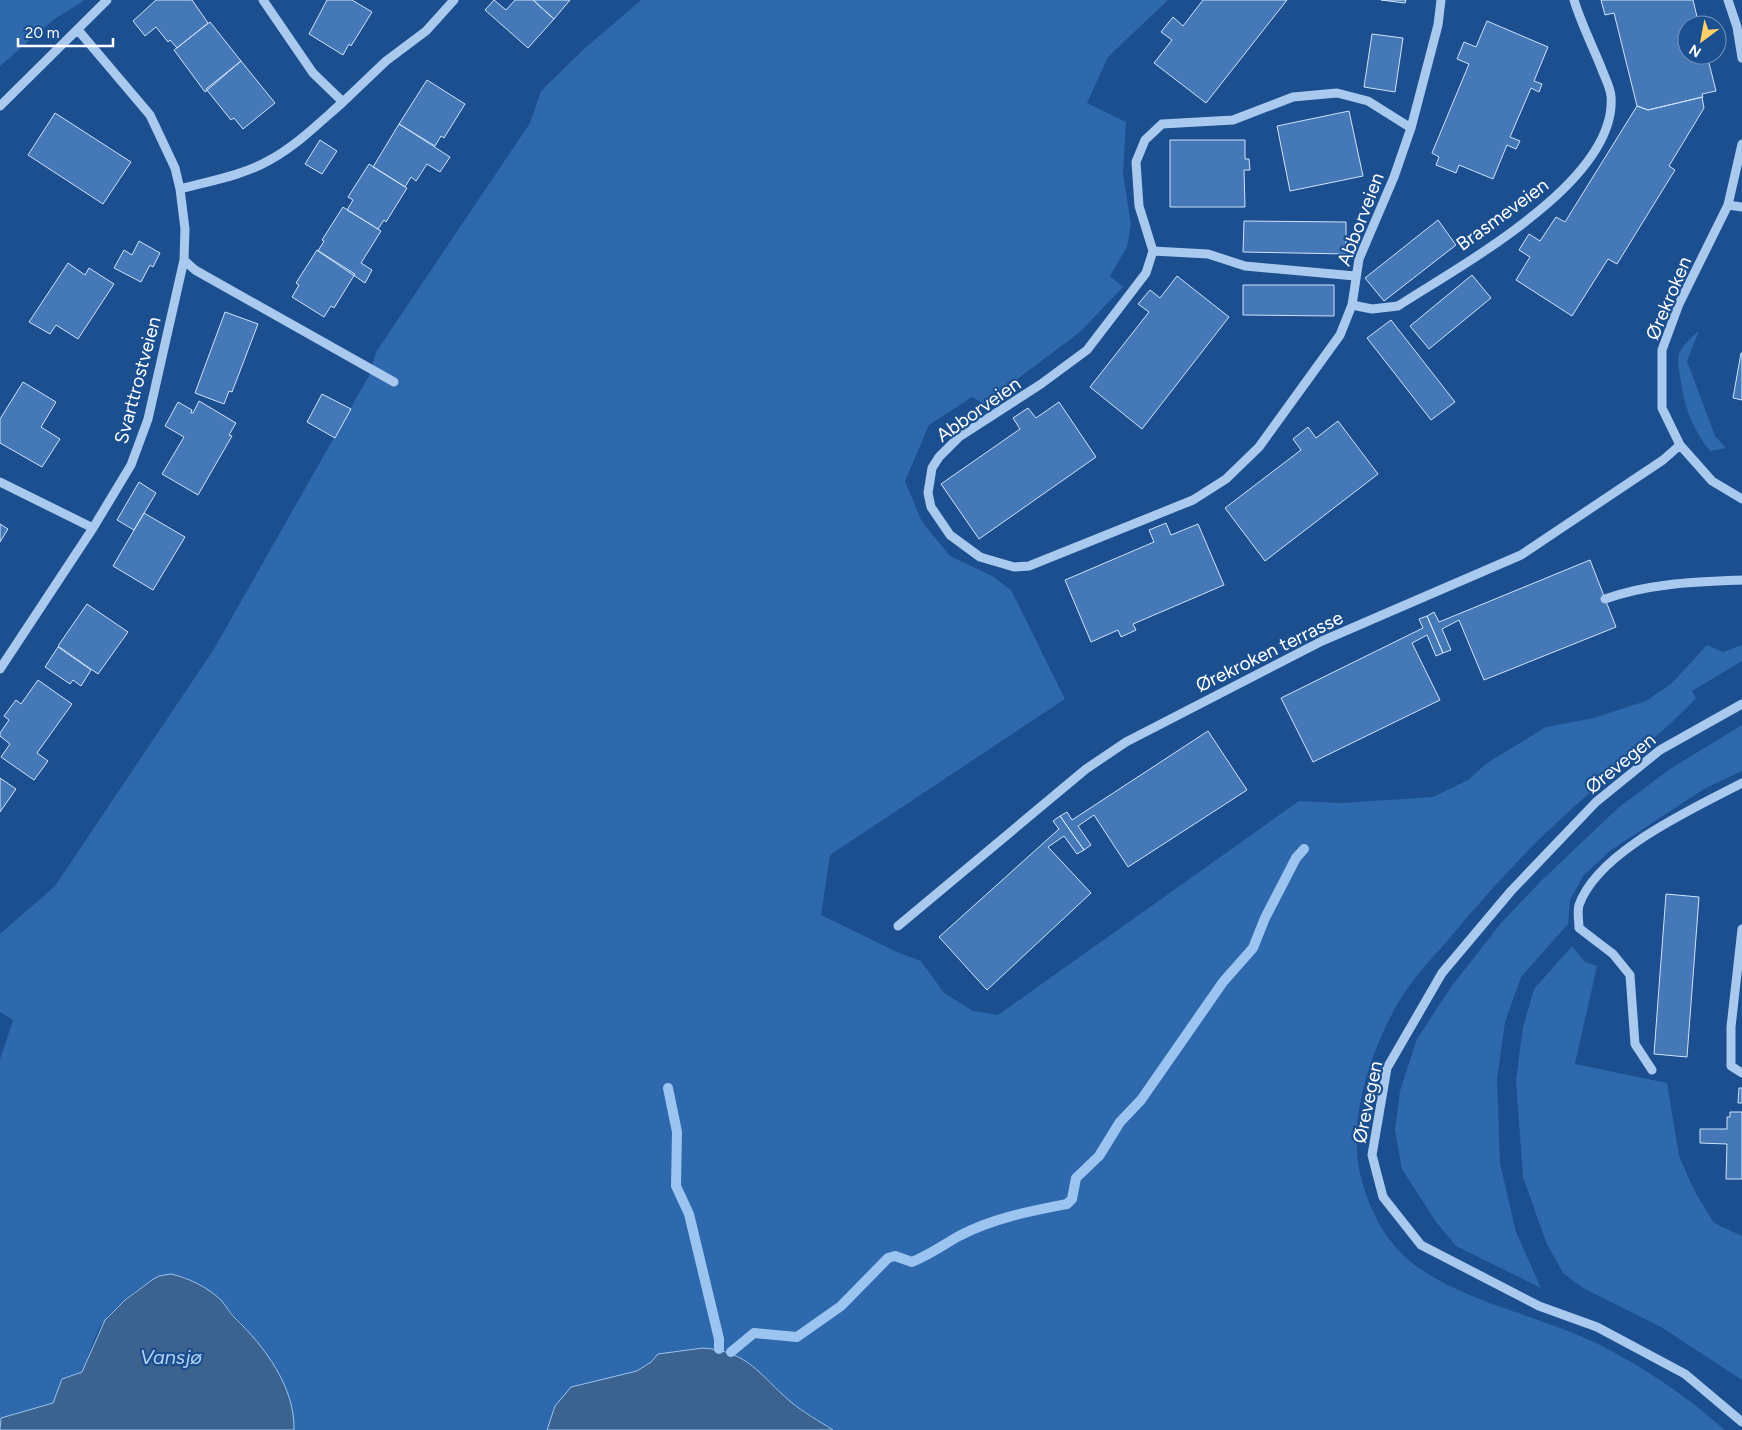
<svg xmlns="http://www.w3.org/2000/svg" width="1742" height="1430" viewBox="0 0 1742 1430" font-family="Figtree,sans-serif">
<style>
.green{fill:#2e69ad}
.water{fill:#3c6290;stroke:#9cc4f0}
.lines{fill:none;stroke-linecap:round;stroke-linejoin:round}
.stream{stroke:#9cc4f0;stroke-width:10}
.building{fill:#4478b7;stroke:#cfe3fa}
.minor{stroke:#a9c9ee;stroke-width:9}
.labels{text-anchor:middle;stroke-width:4.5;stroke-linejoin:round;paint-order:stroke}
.street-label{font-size:19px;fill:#fff;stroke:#1b4f8f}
.water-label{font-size:20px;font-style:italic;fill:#b5d3f5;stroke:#1b4f8f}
</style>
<rect width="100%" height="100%" fill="#1b4f8f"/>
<path class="green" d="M 0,0 L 85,0 L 53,20 L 0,66 Z
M 641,0 L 1168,0 L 1108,57 L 1087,103 L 1126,122 L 1123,174 L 1131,224 L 1127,247 L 1110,276 L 1123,287 L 1080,332 L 984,404 L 972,397 L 929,425 L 905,481 L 922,522 L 950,556 L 992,576 L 1011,590 L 1065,699 L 830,855 L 821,915 L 899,953 L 921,961 L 944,993 L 973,1011 L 998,1015 L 1299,801 L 1342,803 L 1433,797 L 1468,780 L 1487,763 L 1546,727 L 1594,718 L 1646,701 L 1672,683 L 1707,645 L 1723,652 L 1742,645 L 1742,661 L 1692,691 L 1696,698 C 1662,735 1621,764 1584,798 C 1534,841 1489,891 1447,941 C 1427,964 1405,987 1392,1014 C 1366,1064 1346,1130 1363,1185 C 1373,1218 1390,1248 1419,1268 C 1471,1304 1540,1316 1596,1343 C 1643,1366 1686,1396 1725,1430 L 833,1430 L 792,1403 L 752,1365 L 731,1352 L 703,1348 L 658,1354 L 651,1362 L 637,1371 L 571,1387 L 556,1406 L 547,1430 L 294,1430 C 294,1413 289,1395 281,1379 C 268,1351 203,1268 168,1275 C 146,1279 112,1307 100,1327 C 92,1341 89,1358 82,1372 L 62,1379 L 54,1403 L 0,1419 L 0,1059 L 13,1020 L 0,1012 L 0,934 L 55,886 L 214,649 L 370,374 L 376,352 L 530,123 L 541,91 L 585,48 Z
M 1699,331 L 1687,361 L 1715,436 L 1726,448 L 1710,451 C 1692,428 1684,406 1680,377 C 1679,370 1677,361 1679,354 C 1682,346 1692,336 1699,331 Z
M 1742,725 L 1742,771 L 1704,789 L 1611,850 L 1583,876 L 1570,900 L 1568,924 L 1521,977 L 1505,1022 L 1497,1079 L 1500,1163 L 1516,1232 L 1541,1288 L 1456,1246 L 1436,1222 L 1402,1169 L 1395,1130 L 1400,1091 L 1417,1039 L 1451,987 L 1501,923 L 1542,880 L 1618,808 L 1670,769 Z
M 1572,946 L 1585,962 L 1597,966 L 1575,1064 L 1667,1083 L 1679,1156 L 1695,1192 L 1714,1223 L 1742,1236 L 1742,1380 L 1661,1327 L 1583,1288 L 1563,1273 L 1546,1242 L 1523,1177 L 1516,1080 L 1523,1027 L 1534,989 Z"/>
<path class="water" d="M 171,1274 C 189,1278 207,1287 221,1300 C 226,1306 230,1313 235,1318 C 265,1347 295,1387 294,1430 L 0,1430 L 1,1418 L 53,1403 L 62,1379 L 82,1372 L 105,1320 L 125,1300 L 152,1280 L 159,1276 Z
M 703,1348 C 750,1352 758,1374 791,1402 C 803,1412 819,1421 833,1430 L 547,1430 L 555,1406 L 571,1387 L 637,1371 L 651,1362 L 658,1354 Z"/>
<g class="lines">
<path class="stream" d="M 668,1088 L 677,1132 L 676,1186 L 689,1214 L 719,1339 L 719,1349
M 731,1352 L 754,1333 L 797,1337 L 841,1306 L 888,1258 L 895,1256 L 912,1262 C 931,1254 943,1245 959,1236 C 993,1218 1031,1211 1067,1204 L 1072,1199 L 1076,1178 L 1099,1156 L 1120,1122 L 1141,1100 L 1223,982 L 1253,948 L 1265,918 L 1296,858 L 1304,849"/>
</g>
<path class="building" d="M 156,0 L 192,0 L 208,23 L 177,48 L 170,40 L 168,42 L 156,27 L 145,36 L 133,21 Z
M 327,0 L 352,0 L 372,12 L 351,46 L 349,44 L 343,55 L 309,34 Z
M 494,0 L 506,10 L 515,0 L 533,0 L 554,19 L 528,48 L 485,10 Z
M 533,0 L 570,0 L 554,19 Z
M 1203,0 L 1287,0 L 1206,103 L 1154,63 L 1172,40 L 1161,32 L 1173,17 L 1183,26 Z
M 1381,0 L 1406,0 L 1405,3 Z
M 1601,0 L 1693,0 L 1699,25 L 1687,25 L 1687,55 L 1707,55 L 1716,91 L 1702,94 L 1703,97 L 1648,110 L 1637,106 L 1614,13 L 1605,15 Z
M 1487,21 L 1548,47 L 1534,81 L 1542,84 L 1539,92 L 1531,88 L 1510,137 L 1520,141 L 1516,149 L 1507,145 L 1493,179 L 1459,165 L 1456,173 L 1436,165 L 1439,157 L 1432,153 L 1469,64 L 1457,59 L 1464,42 L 1476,47 Z
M 210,22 L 241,61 L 205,92 L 174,50 Z
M 1372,34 L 1403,38 L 1395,92 L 1364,87 Z
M 241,61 L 275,103 L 243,129 L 234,118 L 231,120 L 206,89 Z
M 427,80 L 465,104 L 444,138 L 441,136 L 435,146 L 399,124 Z
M 1702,97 L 1704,108 L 1669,166 L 1675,170 L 1617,264 L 1608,259 L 1572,316 L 1516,280 L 1530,257 L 1519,250 L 1529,234 L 1540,241 L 1556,217 L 1565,222 L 1637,106 L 1648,110 Z
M 1349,111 L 1363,176 L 1290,191 L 1277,126 Z
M 55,113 L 131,162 L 103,204 L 28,155 Z
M 399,124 L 450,157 L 440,172 L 427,164 L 416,181 L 411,177 L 405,187 L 373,167 Z
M 320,140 L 337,151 L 322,174 L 305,164 Z
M 1170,140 L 1245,140 L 1245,159 L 1249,159 L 1250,170 L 1244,170 L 1245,207 L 1170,207 Z
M 369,164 L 407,188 L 386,222 L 384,220 L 378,229 L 347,210 L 353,200 L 348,197 Z
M 343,207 L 381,231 L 361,263 L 372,270 L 365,283 L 318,251 L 324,241 L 322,240 Z
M 1438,220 L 1456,245 L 1384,301 L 1365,278 Z
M 1244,221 L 1346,222 L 1346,254 L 1243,252 Z
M 139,241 L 160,253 L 153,267 L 150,265 L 141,282 L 114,268 L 124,250 L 132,255 Z
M 317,250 L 355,274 L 334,308 L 331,306 L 324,317 L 292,297 L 299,285 L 296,283 Z
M 68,263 L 85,275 L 89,268 L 114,284 L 78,339 L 56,325 L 50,334 L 29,322 Z
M 1472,275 L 1491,298 L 1429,349 L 1410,326 Z
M 1177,276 L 1229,317 L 1142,429 L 1090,387 L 1149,312 L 1138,304 L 1150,290 L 1160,298 Z
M 1243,285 L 1334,285 L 1334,316 L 1243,315 Z
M 225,312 L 258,324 L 232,392 L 229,391 L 224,404 L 195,393 Z
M 1391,320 L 1455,402 L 1431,420 L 1367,338 Z
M 1741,353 L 1742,353 L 1742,400 L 1733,398 Z
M 23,382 L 56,402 L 41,427 L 60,439 L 42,467 L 0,443 L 0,419 Z
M 322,394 L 351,409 L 335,438 L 307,422 Z
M 199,401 L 236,423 L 229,435 L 232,436 L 198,495 L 162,474 L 184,437 L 165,426 L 178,402 L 192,410 L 191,413 L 193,413 Z
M 1059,402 L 1096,457 L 979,539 L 941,484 L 1020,429 L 1013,418 L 1028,408 L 1036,418 Z
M 1338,421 L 1378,474 L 1265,561 L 1225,508 L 1301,450 L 1293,439 L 1308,427 L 1316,438 Z
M 139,482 L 156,493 L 134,530 L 117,520 Z
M 144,513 L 185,537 L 153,590 L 113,566 Z
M 1166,523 L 1171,535 L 1198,524 L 1224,585 L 1133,624 L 1136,630 L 1121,637 L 1118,630 L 1091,642 L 1065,580 L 1154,542 L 1149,530 Z
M 0,524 L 8,529 L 0,542 Z
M 1590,560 L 1616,627 L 1484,680 L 1459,620 L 1442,629 L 1451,650 L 1443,653 L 1427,616 L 1434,612 L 1439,622 Z
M 87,604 L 128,632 L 98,674 L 58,646 Z
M 1427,616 L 1443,653 L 1436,656 L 1427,635 L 1412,643 L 1440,700 L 1313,762 L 1281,698 L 1423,628 L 1419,619 Z
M 58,647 L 91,670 L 81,686 L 73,680 L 70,684 L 45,667 Z
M 38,680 L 72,704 L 37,753 L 48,761 L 34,780 L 1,757 L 10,744 L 0,736 L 0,733 L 9,720 L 4,716 L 16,700 L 21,704 Z
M 1208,731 L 1247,790 L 1128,867 L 1094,815 L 1078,826 L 1091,845 L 1084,850 L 1060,816 L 1067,812 L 1072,820 Z
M 0,778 L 16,789 L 0,812 Z
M 1060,816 L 1084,850 L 1077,854 L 1064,836 L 1048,847 L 1091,893 L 987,990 L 939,937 L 1059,829 L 1053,821 Z
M 1666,894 L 1699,897 L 1687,1057 L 1654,1054 Z
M 1739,1088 L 1742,1088 L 1742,1103 L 1738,1103 Z
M 1730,1112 L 1742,1112 L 1742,1179 L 1726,1179 L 1727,1144 L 1700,1143 L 1700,1129 L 1727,1129 L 1727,1117 L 1730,1117 Z"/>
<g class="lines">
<path class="minor" d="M 1728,0 L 1737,27 L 1742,58
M 343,102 L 386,61 L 426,31 L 454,0
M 0,106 L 107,0
M 1411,128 L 1368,101 L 1337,93 L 1293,97 L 1233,120 L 1162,124 L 1145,140 L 1136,162 L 1139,206 L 1153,251 L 1146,273 L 1087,350 L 1041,384 L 959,437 L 939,457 L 932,468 L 928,493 L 931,507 L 950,535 L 980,557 L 1014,567 L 1029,566 L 1193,500 L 1226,479 L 1259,447 L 1340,335 L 1352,305 L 1359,259 L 1394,177 L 1411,128 L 1438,25 L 1441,0
M 1742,144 L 1728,205 L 1679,304 L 1662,350 L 1662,408 L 1680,445 L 1712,481 L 1742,499
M 180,189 C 209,181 241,176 268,161 C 296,146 319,123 343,102 L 313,73 L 263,0
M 1728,205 L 1742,207
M 1153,251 L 1208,254 L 1245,266 L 1355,276
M 184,260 L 195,270 L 394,382
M 1352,305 L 1372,309 L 1398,306 C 1461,265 1618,181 1611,96 C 1610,86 1604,76 1601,67 C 1592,45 1581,23 1574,0
M 0,482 L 93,528
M 1605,599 C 1650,583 1695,582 1742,580
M 0,669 L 93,528 L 131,465 L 148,419 L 184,260 L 185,229 L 180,189 L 175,168 L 150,115 L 78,30
M 1742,704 L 1660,750 L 1596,802 L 1511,891 L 1442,973 L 1387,1068 L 1372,1155 L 1383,1197 L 1421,1245 L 1539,1306 L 1597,1327 L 1685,1374 L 1742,1422
M 898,926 L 1086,769 L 1126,742 L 1322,641 L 1521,555 L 1663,460 L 1680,445
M 1742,929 L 1731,1027 L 1731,1066 L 1742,1073
M 1652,1070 L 1635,1044 L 1630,975 L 1613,954 L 1579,928 C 1579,921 1577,912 1579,905 C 1598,851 1693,809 1742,783"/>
</g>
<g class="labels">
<g class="street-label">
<text transform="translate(1502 214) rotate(-36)" y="7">Brasmeveien</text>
<text transform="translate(1360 219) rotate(-69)" y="7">Abborveien</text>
<text transform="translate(1668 298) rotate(-67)" y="7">Ørekroken</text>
<text transform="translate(137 380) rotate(-75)" y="7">Svarttrostveien</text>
<text transform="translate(978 409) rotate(-35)" y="7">Abborveien</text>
<text transform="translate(1269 651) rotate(-26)" y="7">Ørekroken terrasse</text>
<text transform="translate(1620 763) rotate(-39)" y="7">Ørevegen</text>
<text transform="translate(1367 1102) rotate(-78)" y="7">Ørevegen</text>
</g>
<g class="water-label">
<text x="171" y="1364">Vansjø</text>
</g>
</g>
<g transform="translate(1702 40) rotate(212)"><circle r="24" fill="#1b4f8f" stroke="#7695bc"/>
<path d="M0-4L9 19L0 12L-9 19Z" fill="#ffd166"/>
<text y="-8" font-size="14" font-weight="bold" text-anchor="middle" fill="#ffffff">N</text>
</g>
<path d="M18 38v8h95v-8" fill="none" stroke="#ffffff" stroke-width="2.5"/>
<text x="25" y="38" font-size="15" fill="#ffffff" stroke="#1b4f8f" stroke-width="4" paint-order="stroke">20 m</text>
</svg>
